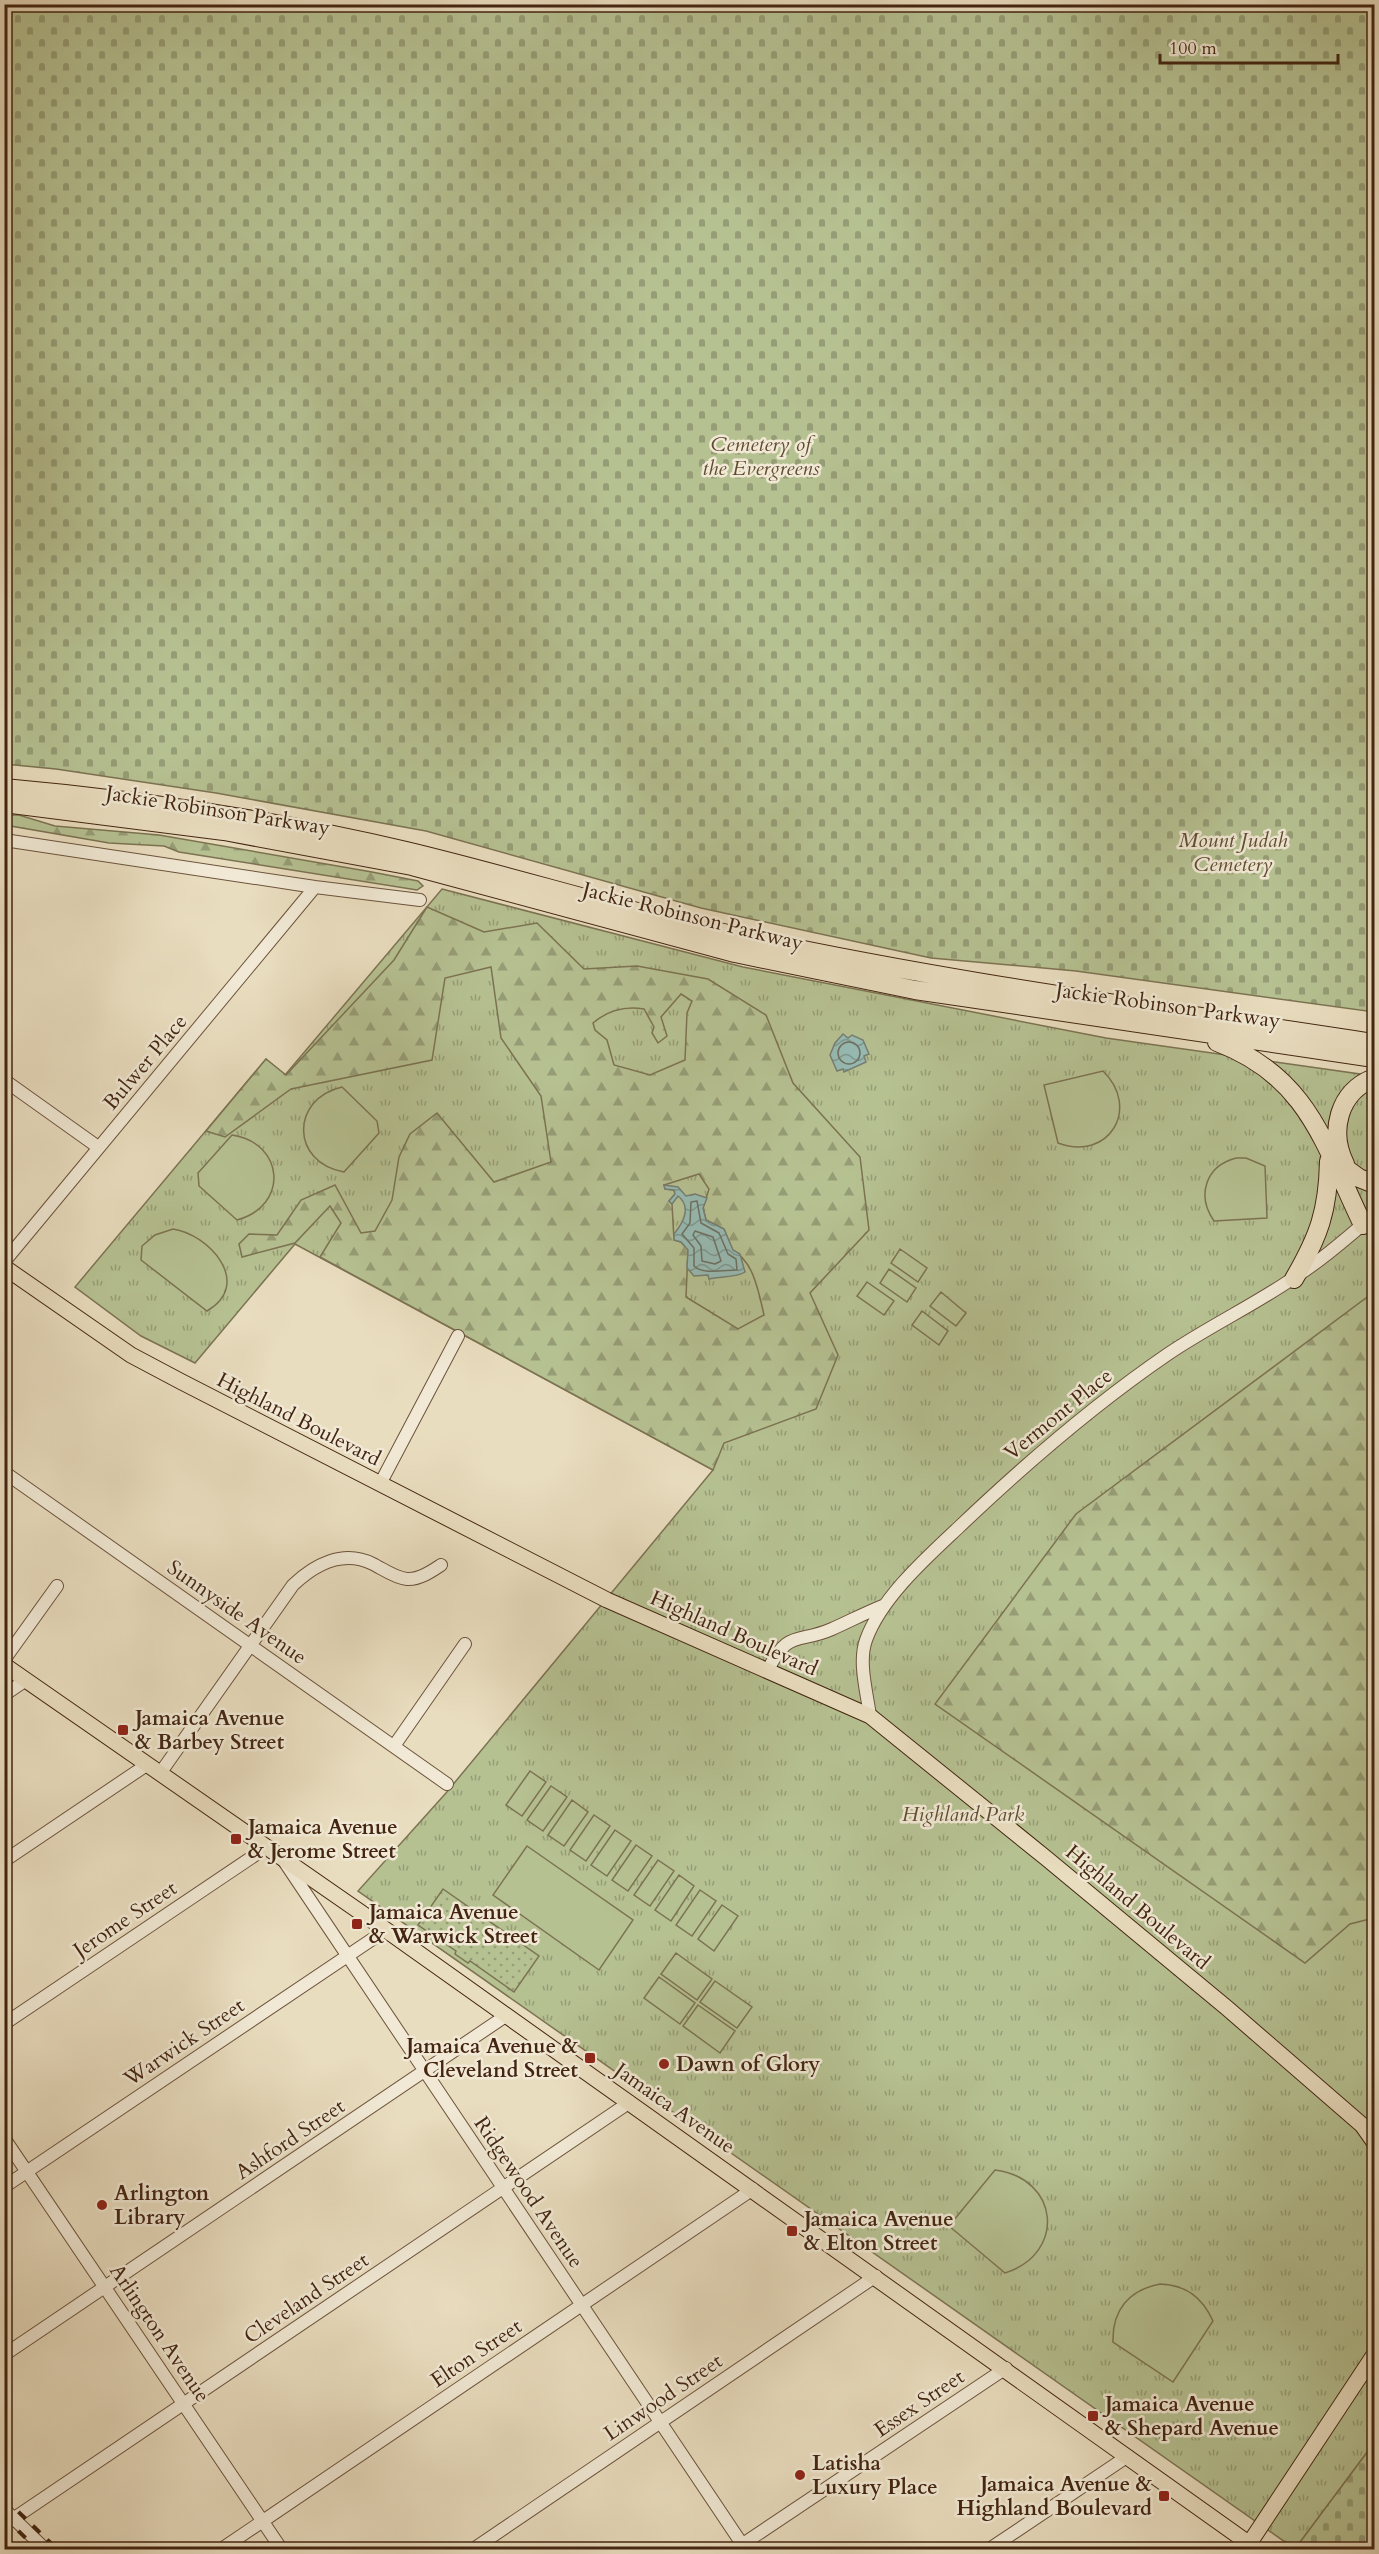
<svg xmlns="http://www.w3.org/2000/svg" width="1379" height="2554" viewBox="0 0 1379 2554" font-family="Cardo,serif">
<style>
.grass{fill:url(#grass-tufts);stroke:#7c7352;stroke-width:1.5}
.forest{fill:url(#forest-firs);stroke:#7c7352;stroke-width:1.5;fill-rule:evenodd}
.cemetery{fill:url(#cemetery-stones);stroke:#7c7352;stroke-width:1.5}
.garden{fill:url(#garden-dots);stroke:#7c7352;stroke-width:1.5}
.pitch{fill:#b6c192;stroke:#7c7352;stroke-width:1.5}
.water{fill:url(#water-waves);stroke:#757f73;stroke-width:1.5}
.lines{fill:none;stroke-linecap:round;stroke-linejoin:round}
.shore{stroke:#6d7062;stroke-width:1.5}
.minor-casing{stroke:#6c533c;stroke-width:14}
.major-casing{stroke:#432511;stroke-width:17}
.highway-casing{stroke:#432511;stroke-width:20}
.minor{stroke:#f1e9d5;stroke-width:12}
.major{stroke:#e9ddbf;stroke-width:15}
.highway{stroke:#e9ddbf;stroke-width:18}
.rail{stroke:#432511;stroke-width:4;stroke-dasharray:10 10;stroke-linecap:butt}
.poi-dot{fill:#8f2418;stroke:#f1e9d5;stroke-width:2}
.labels{text-anchor:middle;stroke-width:5;stroke-linejoin:round;paint-order:stroke}
.park-label{font-size:21px;font-style:italic;fill:#604c31;stroke:#f1e9d5}
.street-label{font-size:21px;fill:#432511;stroke:#f1e9d5}
.poi-label{font-size:21px;font-weight:bold;fill:#432511;stroke:#f1e9d5;text-anchor:start}
</style>
<defs>
<pattern id="grass-tufts" width="24" height="20" patternUnits="userSpaceOnUse" patternTransform="scale(1.5)"><rect width="24" height="20" fill="#b6c192"/><path d="M3 7l-1-3M5 7V3M7 7l1-3M15 17l-1-3M17 17v-4M19 17l1-3" fill="none" stroke="#969d76"/></pattern>
<pattern id="forest-firs" width="22" height="20" patternUnits="userSpaceOnUse" patternTransform="scale(1.5)"><rect width="22" height="20" fill="#b6c192"/><path d="M5 1l3.5 6h-7zM16 11l3.5 6h-7z" fill="#969d76"/></pattern>
<pattern id="cemetery-stones" width="16" height="16" patternUnits="userSpaceOnUse" patternTransform="scale(1.5)"><rect width="16" height="16" fill="#b6c192"/><path d="M2 7V4a2 2 0 0 1 4 0v3zM10 15v-3a2 2 0 0 1 4 0v3z" fill="#969d76"/></pattern>
<pattern id="garden-dots" width="8" height="8" patternUnits="userSpaceOnUse" patternTransform="scale(1.5)"><rect width="8" height="8" fill="#b6c192"/><path d="M2 2h.1M6 6h.1" fill="none" stroke="#969d76" stroke-width="1.8" stroke-linecap="round"/></pattern>
<pattern id="water-waves" width="16" height="10" patternUnits="userSpaceOnUse" patternTransform="scale(1.5)"><rect width="16" height="10" fill="#97bbb4"/><path d="M0 5q4-4 8 0t8 0" fill="none" stroke="#7d9891"/></pattern>
</defs>
<rect width="100%" height="100%" fill="#e9ddbf"/>
<filter id="stains"><feTurbulence type="fractalNoise" baseFrequency=".00333" numOctaves="4"/><feColorMatrix values="0 0 0 0 .2 0 0 0 0 .09 0 0 0 0 .02 0 0 0 .5 -.17"/></filter>
<radialGradient id="worn" r=".72"><stop offset=".6" stop-color="#630" stop-opacity="0"/><stop offset="1" stop-color="#630" stop-opacity=".3"/></radialGradient>
<path class="grass" d="M 442,889 L 743,967 L 1106,1038 L 1374,1076 L 1374,2443 L 1295,2549 L 358,1891 L 446,1793 L 713,1470 L 295,1244 L 195,1363 L 141,1336 L 75,1287 L 266,1059 L 285,1075 Z"/>
<path class="forest" d="M 4,815 L 19,815 L 55,826 L 159,835 L 372,872 L 418,881 L 423,886 L 417,890 L 179,852 L 164,846 L 109,843 L 5,825 Z
M 427,907 L 484,932 L 537,923 L 584,969 L 637,966 L 708,979 L 766,1015 L 793,1083 L 860,1157 L 869,1230 L 810,1293 L 838,1355 L 816,1409 L 724,1443 L 713,1470 L 320,1257 L 341,1223 L 330,1206 L 295,1243 L 242,1257 L 239,1244 L 249,1234 L 277,1235 L 301,1200 L 335,1185 L 361,1233 L 375,1231 L 392,1200 L 399,1157 L 410,1134 L 437,1113 L 494,1182 L 551,1162 L 541,1096 L 501,1038 L 491,967 L 445,978 L 432,1060 L 291,1089 L 225,1137 L 206,1131 L 266,1059 L 286,1075 L 394,960 ZM 681,994 L 692,1001 L 687,1013 L 685,1060 L 650,1075 L 614,1065 L 607,1040 L 595,1030 L 593,1023 C 607,1011 625,1006 644,1009 L 654,1027 L 652,1033 L 658,1043 L 667,1036 L 661,1017 ZM 699,1174 L 709,1189 L 703,1208 L 706,1220 L 724,1229 L 733,1251 C 754,1261 759,1294 764,1315 L 738,1329 L 686,1297 L 688,1250 L 681,1242 L 674,1240 L 672,1204 L 669,1201 L 675,1194 L 674,1190 L 665,1189 L 664,1185 Z
M 1374,1292 L 1374,1918 L 1350,1924 L 1305,1963 L 935,1704 L 1076,1514 Z"/>
<path class="cemetery" d="M 4,5 L 1374,5 L 1374,1012 L 1076,971 L 931,958 L 701,908 L 426,831 L 216,793 L 56,769 L 5,764 Z
M 1374,2443 L 1374,2549 L 1295,2549 Z"/>
<path class="garden" d="M 443,1889 L 539,1956 L 514,1992 L 470,1961 L 468,1963 L 455,1954 L 456,1951 L 418,1925 Z"/>
<path class="pitch" d="M 1103,1071 C 1141,1108 1109,1162 1058,1143 L 1044,1085 Z
M 342,1087 L 377,1121 L 379,1133 L 344,1172 C 291,1163 290,1099 342,1087 Z
M 232,1135 C 285,1143 289,1206 237,1220 L 199,1186 L 198,1173 Z
M 1236,1158 L 1246,1158 L 1265,1166 L 1267,1218 L 1214,1221 C 1196,1195 1206,1166 1236,1158 Z
M 173,1229 C 208,1234 254,1283 207,1311 L 141,1260 L 142,1246 L 155,1235 Z
M 900,1249 L 927,1268 L 918,1282 L 891,1263 Z
M 889,1269 L 916,1288 L 907,1302 L 880,1283 Z
M 867,1282 L 894,1301 L 884,1315 L 857,1296 Z
M 941,1292 L 966,1313 L 956,1326 L 930,1306 Z
M 922,1311 L 948,1331 L 939,1345 L 912,1325 Z
M 530,1771 L 546,1782 L 522,1816 L 506,1805 Z
M 551,1786 L 567,1797 L 543,1831 L 527,1820 Z
M 572,1800 L 588,1812 L 564,1846 L 548,1835 Z
M 594,1815 L 610,1826 L 586,1861 L 570,1850 Z
M 615,1830 L 631,1841 L 607,1876 L 591,1865 Z
M 636,1845 L 652,1856 L 628,1891 L 612,1880 Z
M 527,1846 L 633,1920 L 599,1970 L 493,1895 Z
M 658,1860 L 674,1871 L 650,1906 L 634,1895 Z
M 679,1875 L 694,1886 L 671,1921 L 655,1910 Z
M 700,1890 L 716,1901 L 692,1936 L 676,1925 Z
M 722,1905 L 738,1916 L 714,1951 L 698,1939 Z
M 676,1953 L 712,1979 L 697,2000 L 661,1974 Z
M 659,1977 L 695,2003 L 680,2024 L 644,1998 Z
M 715,1981 L 752,2007 L 737,2028 L 700,2002 Z
M 698,2005 L 735,2031 L 720,2053 L 683,2026 Z
M 995,2170 C 1059,2178 1067,2253 1005,2273 L 949,2226 Z
M 1160,2284 C 1186,2285 1202,2297 1213,2321 L 1173,2382 L 1113,2342 C 1112,2310 1129,2290 1160,2284 Z"/>
<path class="water" d="M 843,1034 L 848,1038 L 852,1035 L 863,1040 L 869,1054 L 864,1056 L 866,1062 L 844,1072 L 843,1069 L 837,1071 L 830,1055 L 835,1043 Z
M 664,1185 L 678,1187 L 686,1196 L 695,1194 L 707,1198 L 703,1208 L 706,1220 L 724,1229 L 733,1250 L 740,1254 L 745,1272 C 736,1278 721,1276 709,1279 L 708,1275 L 694,1276 L 687,1268 L 688,1250 L 681,1242 L 674,1240 L 674,1234 C 683,1223 692,1207 678,1196 L 672,1204 L 669,1201 L 675,1194 L 674,1190 L 665,1189 Z"/>
<g class="lines">
<path class="shore" d="M838 1053a11 11 0 1 1 22 0a11 11 0 1 1-22 0Z
M 697,1201 L 701,1223 L 719,1233 L 728,1254 L 736,1259 L 737,1270 C 725,1270 703,1275 694,1266 L 694,1248 L 682,1234 L 690,1223 L 691,1202 Z
M 695,1231 L 713,1237 L 721,1261 L 715,1264 L 702,1261 L 701,1246 L 693,1235 Z"/>
<defs>
<path id="minor" d="M 4,840 L 315,887 L 420,900
M 4,1080 L 98,1147
M 4,1262 L 315,887
M 4,1472 L 447,1784
M 380,1484 L 458,1336
M 4,1660 L 57,1586
M 768,1670 C 788,1629 798,1644 832,1629 C 850,1621 867,1612 885,1605
M 4,1695 L 26,1680
M 870,1716 C 867,1693 858,1662 866,1640 C 881,1598 926,1558 958,1528 C 1024,1465 1092,1406 1168,1354 C 1208,1327 1252,1306 1292,1279 C 1321,1261 1348,1237 1374,1215
M 394,1746 L 465,1644
M 161,1772 L 293,1585 C 314,1565 343,1549 373,1564 C 383,1569 395,1578 407,1579 C 419,1580 432,1571 441,1565
M 4,1861 L 148,1764
M 284,1861 L 746,2550
M 4,2024 L 267,1847
M 4,2138 L 282,2550
M 4,2187 L 386,1930
M 4,2355 L 507,2015
M 4,2509 L 46,2550
M 4,2525 L 630,2102
M 220,2550 L 753,2189
M 472,2550 L 876,2276
M 734,2550 L 1006,2368
M 988,2550 L 1128,2456"/>
<path id="major" d="M 4,1267 L 131,1355 L 180,1381 L 607,1600 L 870,1716 L 1046,1858 L 1227,2008 L 1362,2125 L 1374,2142
M 4,1665 L 386,1930 L 1258,2550
M 1245,2550 L 1374,2355"/>
<path id="highway" d="M 4,788 C 140,800 274,820 406,851 C 515,877 622,911 732,935 C 944,982 1160,1010 1374,1043
M 4,803 L 224,831 L 412,866 L 735,953 L 915,990 L 1374,1058
M 1217,1042 C 1308,1076 1324,1144 1363,1225
M 1345,1164 C 1329,1132 1338,1092 1374,1078
M 1348,1170 L 1359,1178 L 1374,1184
M 1294,1279 C 1319,1236 1328,1211 1329,1161"/>
</defs>
<use href="#minor" class="minor-casing"/>
<use href="#major" class="major-casing"/>
<use href="#highway" class="highway-casing"/>
<use href="#minor" class="minor"/>
<use href="#major" class="major"/>
<use href="#highway" class="highway"/>
<path class="rail" d="M 4,2498 L 58,2550
M 4,2517 L 38,2550"/>
</g>
<g class="poi-dot">
<rect x="117" y="1724" width="12" height="12" rx="3"/>
<rect x="230" y="1833" width="12" height="12" rx="3"/>
<rect x="351" y="1918" width="12" height="12" rx="3"/>
<rect x="584" y="2052" width="12" height="12" rx="3"/>
<circle cx="664" cy="2064" r="6"/>
<circle cx="102" cy="2205" r="6"/>
<rect x="786" y="2225" width="12" height="12" rx="3"/>
<rect x="1087" y="2410" width="12" height="12" rx="3"/>
<circle cx="800" cy="2475" r="6"/>
<rect x="1158" y="2490" width="12" height="12" rx="3"/>
</g>
<g class="labels">
<g class="park-label">
<text x="761" y="451">Cemetery of<tspan x="761" dy="24">the Evergreens</tspan></text>
<text x="1233" y="847">Mount Judah<tspan x="1233" dy="24">Cemetery</tspan></text>
<text x="963" y="1821">Highland Park</text>
</g>
<g class="street-label">
<text transform="translate(218 810) rotate(9)" y="7">Jackie Robinson Parkway</text>
<text transform="translate(693 916) rotate(14)" y="7">Jackie Robinson Parkway</text>
<text transform="translate(1168 1005) rotate(8)" y="7">Jackie Robinson Parkway</text>
<text transform="translate(145 1062) rotate(-50)" y="7">Bulwer Place</text>
<text transform="translate(1058 1414) rotate(-39)" y="7">Vermont Place</text>
<text transform="translate(299 1419) rotate(27)" y="7">Highland Boulevard</text>
<text transform="translate(237 1612) rotate(35)" y="7">Sunnyside Avenue</text>
<text transform="translate(734 1633) rotate(24)" y="7">Highland Boulevard</text>
<text transform="translate(1138 1907) rotate(40)" y="7">Highland Boulevard</text>
<text transform="translate(125 1919) rotate(-34)" y="7">Jerome Street</text>
<text transform="translate(184 2042) rotate(-34)" y="7">Warwick Street</text>
<text transform="translate(675 2108) rotate(35)" y="7">Jamaica Avenue</text>
<text transform="translate(290 2139) rotate(-34)" y="7">Ashford Street</text>
<text transform="translate(529 2192) rotate(56)" y="7">Ridgewood Avenue</text>
<text transform="translate(306 2298) rotate(-34)" y="7">Cleveland Street</text>
<text transform="translate(160 2333) rotate(56)" y="7">Arlington Avenue</text>
<text transform="translate(476 2353) rotate(-34)" y="7">Elton Street</text>
<text transform="translate(663 2397) rotate(-34)" y="7">Linwood Street</text>
<text transform="translate(919 2403) rotate(-34)" y="7">Essex Street</text>
</g>
<g class="poi-label">
<text x="135" y="1725">Jamaica Avenue<tspan x="135" dy="24">&amp; Barbey Street</tspan></text>
<text x="248" y="1834">Jamaica Avenue<tspan x="248" dy="24">&amp; Jerome Street</tspan></text>
<text x="369" y="1919">Jamaica Avenue<tspan x="369" dy="24">&amp; Warwick Street</tspan></text>
<text x="578" y="2053" text-anchor="end">Jamaica Avenue &amp;<tspan x="578" dy="24">Cleveland Street</tspan></text>
<text x="676" y="2071">Dawn of Glory</text>
<text x="114" y="2200">Arlington<tspan x="114" dy="24">Library</tspan></text>
<text x="804" y="2226">Jamaica Avenue<tspan x="804" dy="24">&amp; Elton Street</tspan></text>
<text x="1105" y="2411">Jamaica Avenue<tspan x="1105" dy="24">&amp; Shepard Avenue</tspan></text>
<text x="812" y="2470">Latisha<tspan x="812" dy="24">Luxury Place</tspan></text>
<text x="1152" y="2491" text-anchor="end">Jamaica Avenue &amp;<tspan x="1152" dy="24">Highland Boulevard</tspan></text>
</g>
</g>
<rect width="1379" height="2554" fill="none" stroke="#e9ddbf" stroke-width="24"/>
<rect x="6" y="6" width="1367" height="2542" fill="none" stroke="#432511" stroke-width="3"/>
<rect x="12" y="12" width="1355" height="2530" fill="none" stroke="#432511" stroke-width="1.5"/>
<path d="M1160 54v9h178v-9" fill="none" stroke="#432511" stroke-width="3"/>
<text x="1169" y="54" font-size="18" fill="#432511" stroke="#f1e9d5" stroke-width="4.5" paint-order="stroke">100 m</text>
<rect width="100%" height="100%" filter="url(#stains)"/>
<rect width="100%" height="100%" fill="url(#worn)"/>
</svg>
